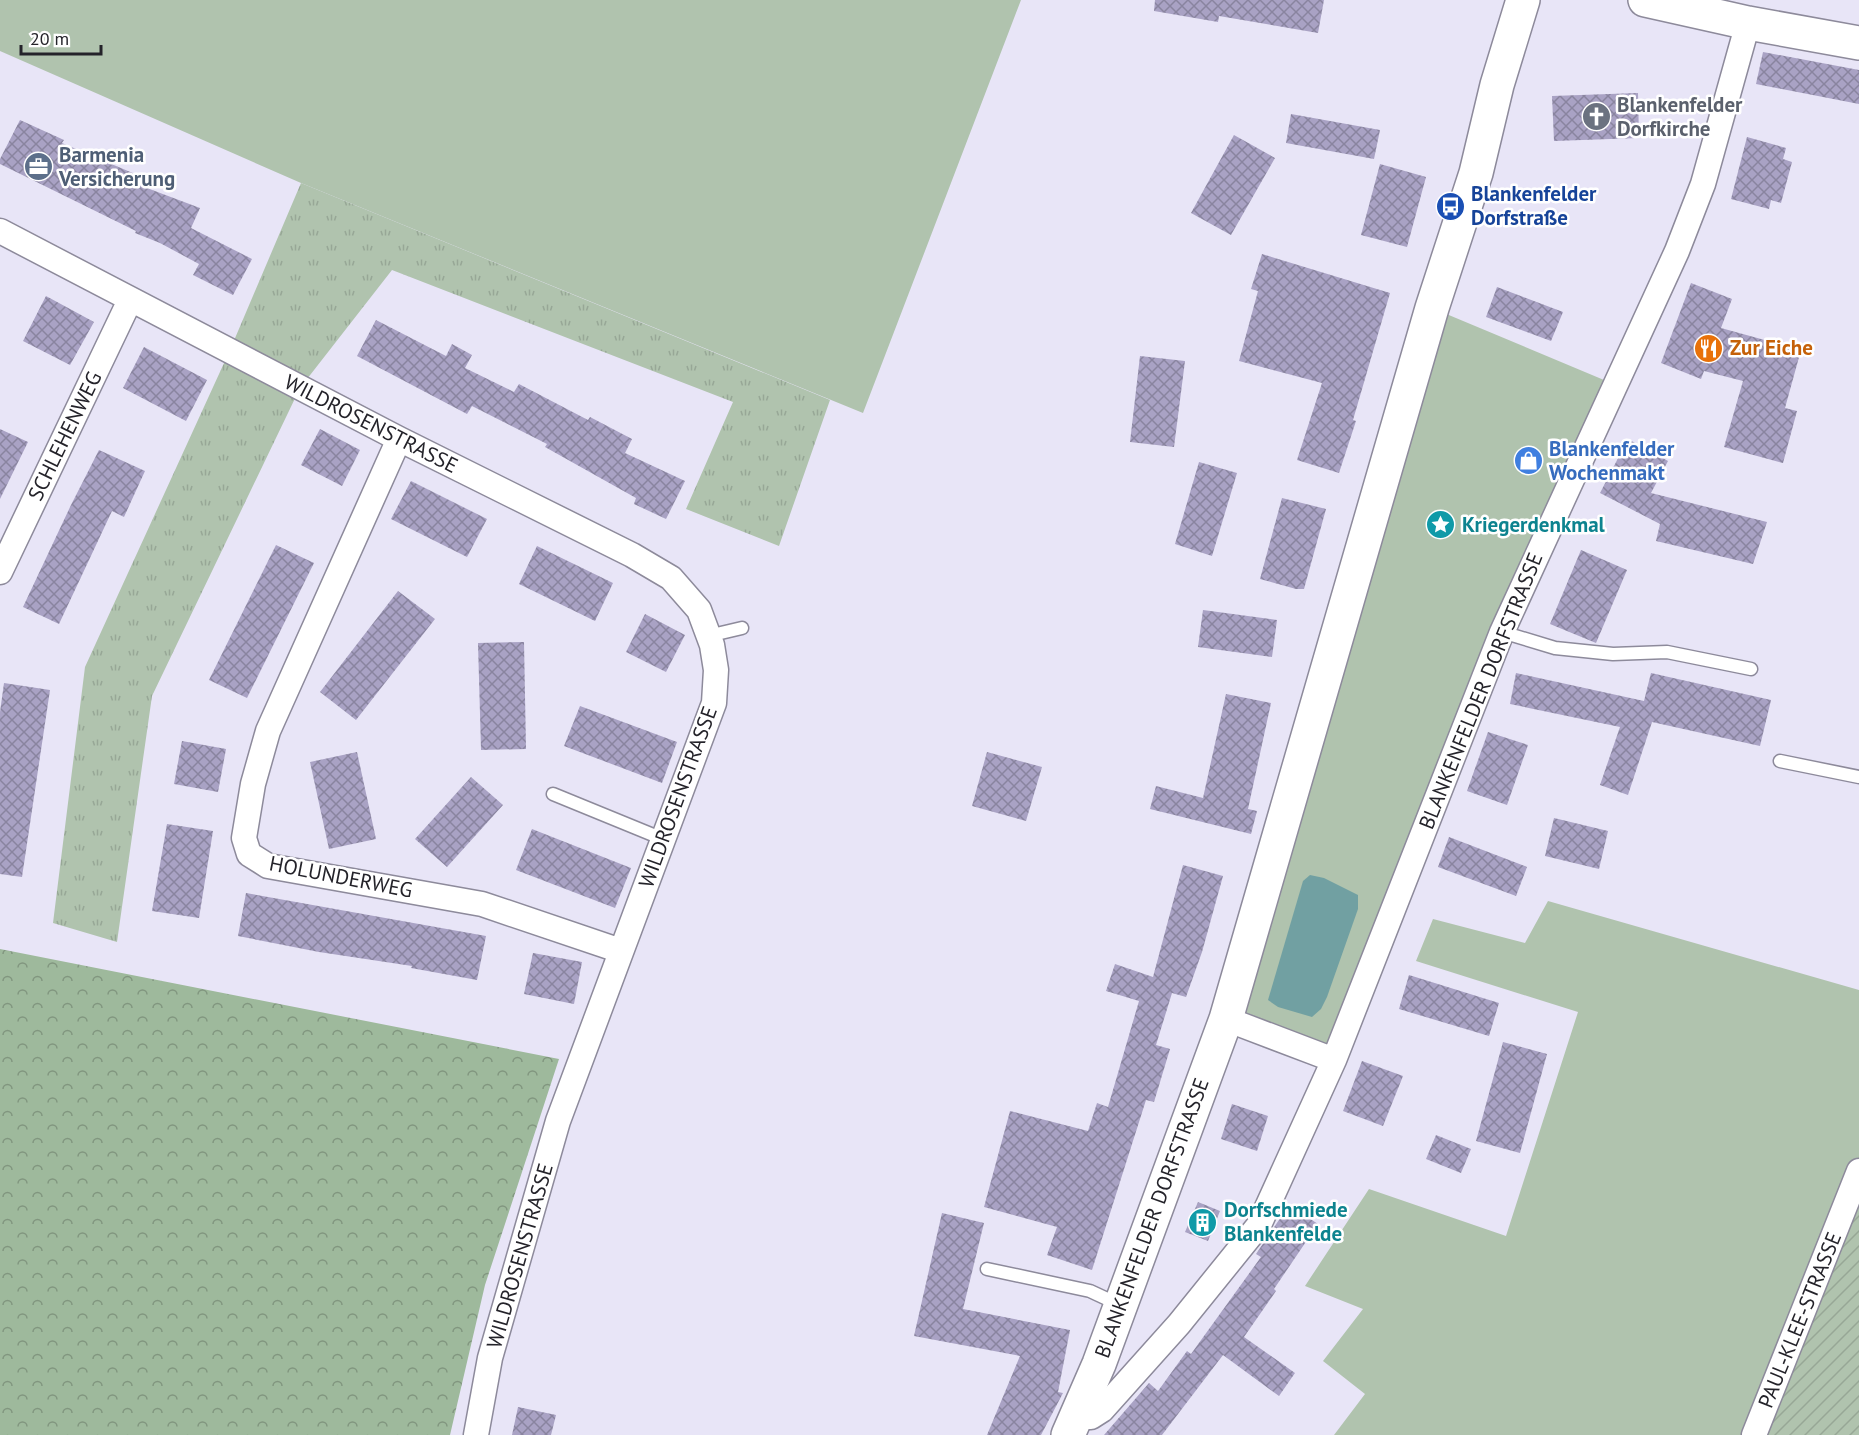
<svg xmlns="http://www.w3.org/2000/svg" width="1859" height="1435" viewBox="0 0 1859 1435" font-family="'PT Sans',sans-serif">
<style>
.grass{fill:#b0c3ae}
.forest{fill:url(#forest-crowns)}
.park{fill:url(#park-tufts)}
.garden{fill:url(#garden-furrows)}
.water{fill:#71a0a2}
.building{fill:url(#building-cross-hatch)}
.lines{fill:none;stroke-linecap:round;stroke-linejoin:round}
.service-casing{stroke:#8d8a9b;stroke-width:15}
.minor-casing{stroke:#8d8a9b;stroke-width:27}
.secondary-casing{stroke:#8d8a9b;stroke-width:36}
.service{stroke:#fff;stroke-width:12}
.minor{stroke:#fff;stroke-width:24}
.secondary{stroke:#fff;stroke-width:33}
.labels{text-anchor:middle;stroke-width:5;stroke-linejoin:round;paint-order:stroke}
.worship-label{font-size:21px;font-weight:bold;fill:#5b616d;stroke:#fff;text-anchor:start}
.service-label{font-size:21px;font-weight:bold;fill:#4e5e75;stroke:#fff;text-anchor:start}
.transit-label{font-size:21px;font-weight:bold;fill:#164399;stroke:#fff;text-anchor:start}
.food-label{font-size:21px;font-weight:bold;fill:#c56008;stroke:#fff;text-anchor:start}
.street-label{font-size:21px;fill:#24232a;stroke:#fff}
.shop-label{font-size:21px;font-weight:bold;fill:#366cbe;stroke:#fff;text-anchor:start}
.culture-label{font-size:21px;font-weight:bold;fill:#0d838f;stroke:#fff;text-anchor:start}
</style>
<defs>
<pattern id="forest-crowns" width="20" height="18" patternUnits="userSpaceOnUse" patternTransform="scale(1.5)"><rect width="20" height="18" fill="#9eb99c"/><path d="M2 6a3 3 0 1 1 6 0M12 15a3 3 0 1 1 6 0" fill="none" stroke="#81967f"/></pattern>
<pattern id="park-tufts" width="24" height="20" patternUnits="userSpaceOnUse" patternTransform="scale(1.5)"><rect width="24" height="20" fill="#b0c3ae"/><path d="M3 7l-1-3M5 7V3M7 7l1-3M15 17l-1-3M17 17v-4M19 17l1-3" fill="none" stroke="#97a796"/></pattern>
<pattern id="garden-furrows" width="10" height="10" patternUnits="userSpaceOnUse" patternTransform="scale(1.5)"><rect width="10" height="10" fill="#b0c3ae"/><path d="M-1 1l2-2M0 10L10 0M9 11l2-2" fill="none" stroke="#97a796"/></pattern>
<pattern id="building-cross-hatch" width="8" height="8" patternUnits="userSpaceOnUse" patternTransform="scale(1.5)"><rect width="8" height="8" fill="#a9a2c4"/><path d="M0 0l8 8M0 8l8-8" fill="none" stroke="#89849f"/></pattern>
</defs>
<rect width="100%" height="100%" fill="#e8e5f7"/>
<path class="grass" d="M 0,0 L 1021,0 L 863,413 L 301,183 L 0,51 Z
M 1432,308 L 1604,380 L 1502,632 L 1334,1060 L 1226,1019 Z
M 1548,901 L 1859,990 L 1859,1171 L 1754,1435 L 1334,1435 L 1365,1394 L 1323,1361 L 1363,1309 L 1305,1286 L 1369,1189 L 1506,1236 L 1578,1012 L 1416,961 L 1433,919 L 1525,943 Z"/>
<path class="forest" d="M 0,949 L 559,1059 L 485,1285 L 450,1435 L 0,1435 Z"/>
<path class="park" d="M 301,183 L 830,400 L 779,546 L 686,509 L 733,402 L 392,270 L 300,388 L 152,696 L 117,942 L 53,923 L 85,667 L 230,350 Z"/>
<path class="garden" d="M 1859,1171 L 1859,1435 L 1754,1435 Z"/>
<path class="water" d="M 1310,875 L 1324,878 L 1358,895 L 1358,909 L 1327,997 L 1321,1009 L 1312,1017 L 1278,1007 L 1268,1000 L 1303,881 Z"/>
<path class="building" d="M 1155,0 L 1324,0 L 1318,33 L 1219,16 L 1218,22 L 1154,11 Z
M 1763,52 L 1859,70 L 1859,104 L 1756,84 Z
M 1638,93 L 1639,138 L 1554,141 L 1552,96 Z
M 1291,114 L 1380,130 L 1374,159 L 1286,143 Z
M 20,120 L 64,140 L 62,143 L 135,174 L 131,182 L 200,208 L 191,228 L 252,259 L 233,295 L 193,275 L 199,264 L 160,243 L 135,233 L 136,231 L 0,164 L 0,159 Z
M 1234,135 L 1275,158 L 1231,235 L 1191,213 Z
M 1747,137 L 1786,148 L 1783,159 L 1792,162 L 1781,203 L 1771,200 L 1769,209 L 1731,199 Z
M 1380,164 L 1426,177 L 1407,247 L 1361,235 Z
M 1262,254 L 1390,293 L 1353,420 L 1356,421 L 1339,473 L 1297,460 L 1322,383 L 1239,361 L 1258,291 L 1251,289 Z
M 1691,283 L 1732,299 L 1721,328 L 1801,350 L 1785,408 L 1797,411 L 1783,463 L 1724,447 L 1743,381 L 1704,371 L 1701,379 L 1661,363 Z
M 1497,287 L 1563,312 L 1551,341 L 1486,317 Z
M 46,296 L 94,322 L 70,365 L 23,341 Z
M 376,320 L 446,356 L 452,344 L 472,355 L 465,368 L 514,392 L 519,384 L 588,420 L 590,417 L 632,439 L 625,453 L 685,481 L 666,519 L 634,504 L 636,498 L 545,447 L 547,444 L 472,406 L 467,414 L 357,356 Z
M 144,347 L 207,380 L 186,421 L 123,388 Z
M 1140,356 L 1185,361 L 1174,447 L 1130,442 Z
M 0,429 L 28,442 L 0,499 Z
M 320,429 L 360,450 L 342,486 L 301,465 Z
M 1628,439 L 1668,461 L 1651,493 L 1767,522 L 1753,564 L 1656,541 L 1660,524 L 1600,493 Z
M 99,450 L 145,471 L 124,517 L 112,511 L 59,624 L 23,607 L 71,505 Z
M 1199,462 L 1237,473 L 1212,556 L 1175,544 Z
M 411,481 L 487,519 L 467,557 L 391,519 Z
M 1282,498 L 1326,509 L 1304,589 L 1296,589 L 1260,579 Z
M 276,545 L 314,563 L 247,698 L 209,680 Z
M 537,546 L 613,583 L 595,621 L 519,584 Z
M 1581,550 L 1627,570 L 1596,643 L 1550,624 Z
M 398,591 L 435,619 L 356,720 L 320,692 Z
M 1203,610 L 1277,620 L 1272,657 L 1198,647 Z
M 645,614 L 685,635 L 666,672 L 626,652 Z
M 524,642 L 526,749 L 481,750 L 478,643 Z
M 1516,673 L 1644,701 L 1651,673 L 1771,700 L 1760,746 L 1652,722 L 1628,795 L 1600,785 L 1620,727 L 1510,704 Z
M 4,683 L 50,690 L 22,877 L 0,874 L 0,712 Z
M 1226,694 L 1271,703 L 1248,809 L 1257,811 L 1251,834 L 1150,809 L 1156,786 L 1203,798 Z
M 580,706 L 677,742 L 662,783 L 564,746 Z
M 1488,732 L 1528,745 L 1507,805 L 1467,791 Z
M 182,741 L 226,749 L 218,792 L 174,784 Z
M 357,752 L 376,839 L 329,849 L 310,762 Z
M 987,752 L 1042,767 L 1026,821 L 972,806 Z
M 471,777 L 503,805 L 447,867 L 415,839 Z
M 1554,818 L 1608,831 L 1599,869 L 1545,856 Z
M 167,824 L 213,831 L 199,918 L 152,911 Z
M 532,829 L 631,868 L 615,908 L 516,870 Z
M 1449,837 L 1527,867 L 1516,896 L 1438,867 Z
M 1183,865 L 1223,876 L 1202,952 L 1186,997 L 1172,993 L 1156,1045 L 1170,1049 L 1154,1102 L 1146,1100 L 1092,1270 L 1047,1255 L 1057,1227 L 984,1207 L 1010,1111 L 1088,1131 L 1097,1103 L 1108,1107 L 1139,1001 L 1106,991 L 1115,964 L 1153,977 Z
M 246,893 L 486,936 L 477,980 L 411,968 L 412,966 L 319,952 L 238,936 Z
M 533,953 L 582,962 L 574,1004 L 524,994 Z
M 1409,975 L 1499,1003 L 1489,1036 L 1399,1009 Z
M 1503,1042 L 1547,1054 L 1520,1153 L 1476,1141 Z
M 1362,1061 L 1403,1076 L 1383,1126 L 1343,1111 Z
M 1232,1104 L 1268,1116 L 1257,1151 L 1221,1139 Z
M 1436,1135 L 1471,1149 L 1461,1173 L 1426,1159 Z
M 1198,1202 L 1220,1211 L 1208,1241 L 1185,1232 Z
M 1289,1205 L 1318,1224 L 1274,1289 L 1276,1291 L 1244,1337 L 1295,1373 L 1279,1396 L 1223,1355 L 1162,1435 L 1104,1435 L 1149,1383 L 1158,1391 L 1187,1351 L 1191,1354 L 1261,1257 L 1256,1254 Z
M 942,1213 L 984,1223 L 963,1309 L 1070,1330 L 1058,1392 L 1063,1393 L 1041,1435 L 987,1435 L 1020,1356 L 914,1336 Z
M 518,1407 L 556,1415 L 551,1435 L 512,1435 Z"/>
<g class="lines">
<defs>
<path id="service" d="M 1502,632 L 1555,648 L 1613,654 L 1667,652 L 1751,669
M 708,636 L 742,628
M 1780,761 L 1859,777
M 553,794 L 663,839
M 987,1269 L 1090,1291 L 1120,1305"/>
<path id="minor" d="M 0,231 L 399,439 L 632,555 L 671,578 L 699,610 L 712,645 L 716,670 L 714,703 L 558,1121 L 490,1358 L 476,1435
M 399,439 L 268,731 L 253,784 L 244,838 L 249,854 L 268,866 L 482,904 L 621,951
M 0,572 L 130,300
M 1226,1019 L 1334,1060
M 1077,1417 L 1091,1417 L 1102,1410 L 1179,1324 L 1259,1225 L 1334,1060 L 1502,632 L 1677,251 L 1703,184 L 1748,23
M 1754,1435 L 1859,1171"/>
<path id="secondary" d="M 1645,0 L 1748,23 L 1859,43
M 1068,1435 L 1099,1364 L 1226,1019 L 1432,308 L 1476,173 L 1497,85 L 1523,0"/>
</defs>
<use href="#service" class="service-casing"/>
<use href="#minor" class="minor-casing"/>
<use href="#secondary" class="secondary-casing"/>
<use href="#service" class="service"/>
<use href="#minor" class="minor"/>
<use href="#secondary" class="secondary"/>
</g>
<defs>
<symbol id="church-disc" viewBox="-11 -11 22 22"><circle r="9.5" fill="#6b7280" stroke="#fff"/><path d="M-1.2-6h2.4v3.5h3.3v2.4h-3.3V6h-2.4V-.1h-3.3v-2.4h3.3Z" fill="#fff"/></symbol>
<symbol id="office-disc" viewBox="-11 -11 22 22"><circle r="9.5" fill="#5c6f8a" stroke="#fff"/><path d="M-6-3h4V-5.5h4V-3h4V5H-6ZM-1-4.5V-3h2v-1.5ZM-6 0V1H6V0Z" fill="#fff"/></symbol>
<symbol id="bus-disc" viewBox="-11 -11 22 22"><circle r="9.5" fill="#1a4fb4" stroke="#fff"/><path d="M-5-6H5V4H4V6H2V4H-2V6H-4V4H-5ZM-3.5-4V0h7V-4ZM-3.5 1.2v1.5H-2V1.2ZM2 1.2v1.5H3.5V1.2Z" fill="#fff"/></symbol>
<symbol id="restaurant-disc" viewBox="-11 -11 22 22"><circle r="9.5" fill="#e8710a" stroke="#fff"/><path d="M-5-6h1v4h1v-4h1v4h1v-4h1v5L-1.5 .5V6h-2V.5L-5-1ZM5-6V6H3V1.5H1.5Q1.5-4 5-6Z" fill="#fff"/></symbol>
<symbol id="shop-disc" viewBox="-11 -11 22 22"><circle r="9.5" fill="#3f7fe0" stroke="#fff"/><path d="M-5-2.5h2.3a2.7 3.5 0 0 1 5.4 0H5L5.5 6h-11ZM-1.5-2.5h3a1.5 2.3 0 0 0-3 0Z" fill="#fff"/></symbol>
<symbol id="sight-disc" viewBox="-11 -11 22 22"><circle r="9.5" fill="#0f9aa8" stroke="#fff"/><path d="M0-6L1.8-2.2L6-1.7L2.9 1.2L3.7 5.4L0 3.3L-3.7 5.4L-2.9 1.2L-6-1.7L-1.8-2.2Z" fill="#fff"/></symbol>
<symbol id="building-disc" viewBox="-11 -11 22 22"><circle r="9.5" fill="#0f9aa8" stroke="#fff"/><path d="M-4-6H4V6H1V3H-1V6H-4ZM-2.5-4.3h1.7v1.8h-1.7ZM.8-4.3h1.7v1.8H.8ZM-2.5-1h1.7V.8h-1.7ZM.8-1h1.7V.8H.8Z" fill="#fff"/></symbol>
</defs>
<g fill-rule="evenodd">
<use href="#church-disc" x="1580" y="100" width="33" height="33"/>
<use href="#office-disc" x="22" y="150" width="33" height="33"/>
<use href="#bus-disc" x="1434" y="190" width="33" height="33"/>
<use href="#restaurant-disc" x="1692" y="332" width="33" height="33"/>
<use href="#shop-disc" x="1512" y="444" width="33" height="33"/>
<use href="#sight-disc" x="1424" y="508" width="33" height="33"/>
<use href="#building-disc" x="1186" y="1206" width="33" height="33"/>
</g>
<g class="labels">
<g class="worship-label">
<text x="1617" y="112">Blankenfelder<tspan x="1617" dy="24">Dorfkirche</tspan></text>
</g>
<g class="service-label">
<text x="59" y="162">Barmenia<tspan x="59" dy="24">Versicherung</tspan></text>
</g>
<g class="transit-label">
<text x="1471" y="201">Blankenfelder<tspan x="1471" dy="24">Dorfstraße</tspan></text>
</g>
<g class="food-label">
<text x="1730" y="355">Zur Eiche</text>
</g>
<g class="street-label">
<text transform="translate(371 424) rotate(27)" y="7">WILDROSENSTRASSE</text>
<text transform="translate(65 436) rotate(-64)" y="7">SCHLEHENWEG</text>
<text transform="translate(1481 691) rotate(-68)" y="7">BLANKENFELDER DORFSTRASSE</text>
<text transform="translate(678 797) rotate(-70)" y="7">WILDROSENSTRASSE</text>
<text transform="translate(341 877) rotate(11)" y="7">HOLUNDERWEG</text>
<text transform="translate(1152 1218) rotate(-70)" y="7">BLANKENFELDER DORFSTRASSE</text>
<text transform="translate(520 1256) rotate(-74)" y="7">WILDROSENSTRASSE</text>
<text transform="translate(1800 1320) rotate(-68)" y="7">PAUL-KLEE-STRASSE</text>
</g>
<g class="shop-label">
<text x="1549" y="456">Blankenfelder<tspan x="1549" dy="24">Wochenmakt</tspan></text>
</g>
<g class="culture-label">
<text x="1462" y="532">Kriegerdenkmal</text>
<text x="1224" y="1217">Dorfschmiede<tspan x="1224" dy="24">Blankenfelde</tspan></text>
</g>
</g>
<path d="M21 45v9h80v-9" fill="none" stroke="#24232a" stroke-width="3"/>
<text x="30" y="45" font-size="18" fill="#24232a" stroke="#ffffff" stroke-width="4.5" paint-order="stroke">20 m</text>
</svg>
